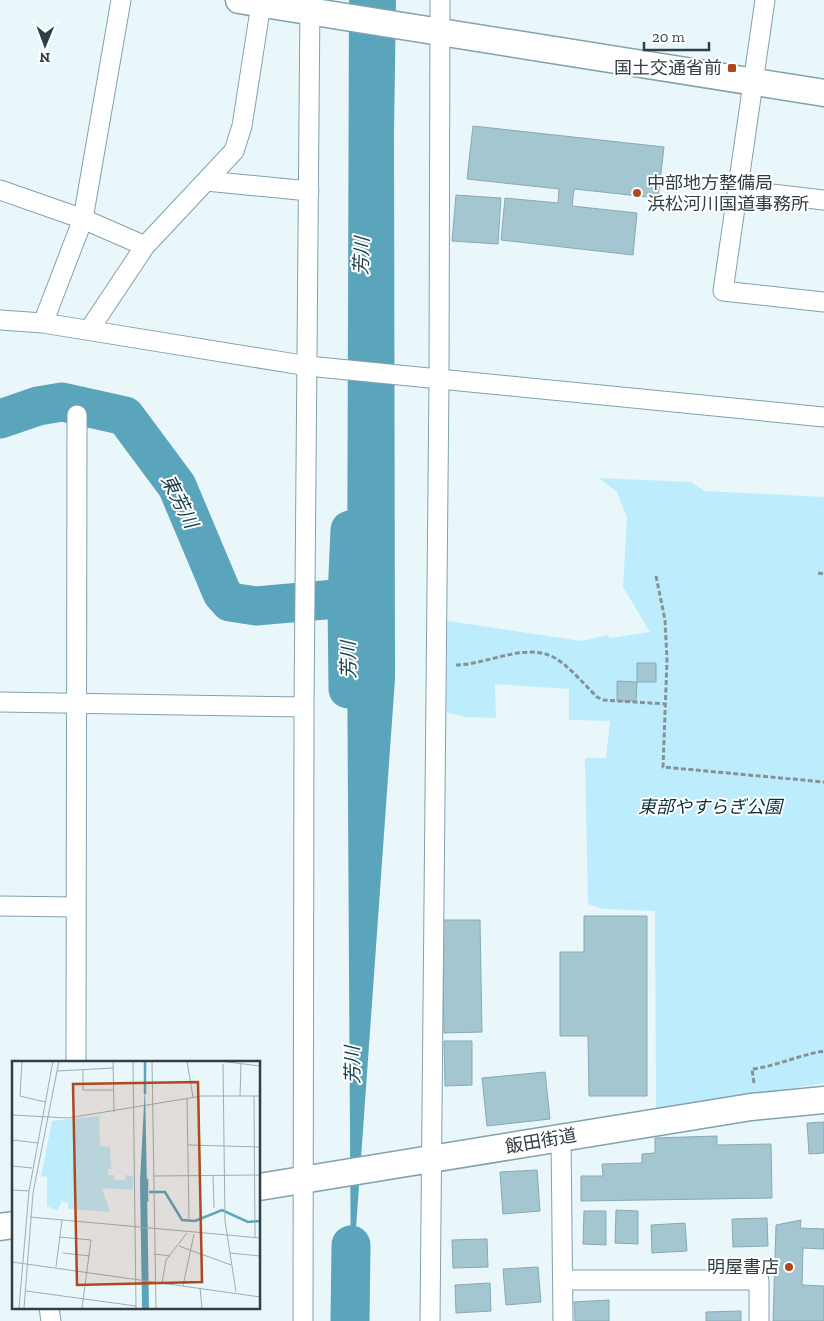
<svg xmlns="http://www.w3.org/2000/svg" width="824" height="1321" viewBox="0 0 824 1321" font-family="'Zilla Slab','Noto Sans JP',serif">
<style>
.green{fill:#bdedfd}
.water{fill:#5aa4bc}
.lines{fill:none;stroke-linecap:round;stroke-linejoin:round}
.river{stroke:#5aa4bc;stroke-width:39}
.building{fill:#a4c6d1;stroke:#88a9b4}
.street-casing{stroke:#81a2ad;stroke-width:21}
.secondary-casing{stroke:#81a2ad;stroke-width:29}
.path{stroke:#859397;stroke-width:3;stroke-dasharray:5 2.5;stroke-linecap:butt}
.street{stroke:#fff;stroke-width:19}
.secondary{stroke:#fff;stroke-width:26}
.poi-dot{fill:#ae481f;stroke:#fff;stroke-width:2}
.labels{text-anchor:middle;stroke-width:4;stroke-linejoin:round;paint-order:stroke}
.poi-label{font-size:18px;fill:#313f44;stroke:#fff;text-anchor:end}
.park-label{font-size:18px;font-style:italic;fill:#0d313c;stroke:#fff}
.street-label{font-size:18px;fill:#313f44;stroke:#fff}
.water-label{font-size:19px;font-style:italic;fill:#1b3e48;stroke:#fff}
.inset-river{fill:none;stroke:#5aa4bc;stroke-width:2.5}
.inset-road{fill:none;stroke:#9fadb2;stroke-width:1}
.view{fill:#ae481f;fill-opacity:0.15;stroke:#ae481f;stroke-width:2.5}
.inset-edge{fill:none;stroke:#313f44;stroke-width:2.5}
</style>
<rect width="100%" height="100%" fill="#e9f7fb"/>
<path class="green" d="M 599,478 L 691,482 L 705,491 L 824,497 L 824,1083 L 656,1111 L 655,911 L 603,909 L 588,904 L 585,758 L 606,758 L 610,721 L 569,720 L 569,689 L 495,684 L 496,718 L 465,717 L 442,711 L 442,620 L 582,641 L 607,635 L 610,638 L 650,632 L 623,587 L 627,517 L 617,492 Z"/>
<path class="water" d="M 349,0 L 396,0 L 394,131 L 395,679 L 351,1299 L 347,636 Z"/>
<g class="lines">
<path class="river" d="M 0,419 L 38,406 L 62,402 L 125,416 L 177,486 L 222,593 L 230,602 L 256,606 L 347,598
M 348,689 L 347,598 L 350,530
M 350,1321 L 351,1245"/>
</g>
<path class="building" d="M 473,126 L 664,147 L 658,198 L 574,189 L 572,206 L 637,213 L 633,255 L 501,240 L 505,198 L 558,203 L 559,189 L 467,179 Z
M 456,195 L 501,198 L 498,244 L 452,241 Z
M 637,663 L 656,663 L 656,682 L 637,682 Z
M 617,681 L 637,682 L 636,701 L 617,701 Z
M 584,916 L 647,916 L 647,1096 L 589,1096 L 588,1036 L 560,1036 L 560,952 L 584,952 Z
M 442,920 L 480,920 L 482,1032 L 444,1033 Z
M 444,1041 L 472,1041 L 472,1085 L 445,1086 Z
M 545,1072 L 550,1119 L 487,1126 L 482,1078 Z
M 824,1122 L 824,1153 L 809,1154 L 807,1123 Z
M 717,1136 L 717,1145 L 771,1144 L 772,1198 L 581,1201 L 581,1176 L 603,1176 L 602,1164 L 642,1163 L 642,1154 L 655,1153 L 655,1138 Z
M 537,1170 L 540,1211 L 503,1214 L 500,1172 Z
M 616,1210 L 638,1211 L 638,1244 L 615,1243 Z
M 584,1211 L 606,1211 L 606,1245 L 583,1244 Z
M 767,1218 L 768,1246 L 733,1247 L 732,1219 Z
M 801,1220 L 800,1228 L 824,1229 L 824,1249 L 803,1248 L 802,1285 L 824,1286 L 824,1321 L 773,1321 L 776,1225 Z
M 685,1223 L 687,1251 L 652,1253 L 651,1225 Z
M 487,1239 L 488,1267 L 453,1268 L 452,1240 Z
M 538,1267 L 541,1302 L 506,1305 L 503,1269 Z
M 490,1283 L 491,1311 L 456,1313 L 455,1285 Z
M 609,1300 L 609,1321 L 575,1321 L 574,1302 Z
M 741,1311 L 741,1321 L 706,1321 L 706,1312 Z"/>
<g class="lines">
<defs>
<path id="street" d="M 765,0 L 723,291 L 824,302
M 206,181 L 309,191
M 0,190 L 83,219 L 145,246
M 737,190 L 824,200
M 0,320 L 43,323 L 308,366 L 824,417
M 43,323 L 83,219 L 121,0
M 89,330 L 145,246 L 234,151 L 242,126 L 261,4
M 0,702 L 304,707
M 0,906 L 76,907
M 76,1062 L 77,415
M 561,1137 L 563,1321
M 563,1280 L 759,1280 L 759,1321
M 49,1307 L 51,1321
M 303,1321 L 304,707 L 310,0
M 430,1321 L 439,380 L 440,0"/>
<path id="secondary" d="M 239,0 L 824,93
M 259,1187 L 751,1107 L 824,1100
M 0,1227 L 14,1225"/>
</defs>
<use href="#street" class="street-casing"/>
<use href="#secondary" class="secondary-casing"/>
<path class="path" d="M 818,573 L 824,574
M 656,576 L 665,620 L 667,660 L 663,767 L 824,782
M 456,665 C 489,665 531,638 561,662 C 574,672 585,685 597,697 L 603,700 L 666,704
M 754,1083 L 752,1069 C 777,1066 799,1055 824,1051"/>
<use href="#street" class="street"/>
<use href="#secondary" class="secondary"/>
</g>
<g class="poi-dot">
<rect x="727" y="63" width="10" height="10" rx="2.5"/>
<circle cx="637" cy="193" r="5"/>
<circle cx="789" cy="1267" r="5"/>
</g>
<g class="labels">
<g class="poi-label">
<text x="722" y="74">国土交通省前</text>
<text x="647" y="189" text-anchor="start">中部地方整備局<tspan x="647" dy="21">浜松河川国道事務所</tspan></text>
<text x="779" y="1273">明屋書店</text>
</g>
<g class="park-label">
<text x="710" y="813">東部やすらぎ公園</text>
</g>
<g class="street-label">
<text transform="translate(541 1141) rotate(-10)" y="6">飯田街道</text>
</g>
<g class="water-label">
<text transform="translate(361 256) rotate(-88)" y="7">芳川</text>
<text transform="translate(180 501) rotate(63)" y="7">東芳川</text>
<text transform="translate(348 660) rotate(-91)" y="7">芳川</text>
<text transform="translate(352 1065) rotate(-91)" y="7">芳川</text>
</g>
</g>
<g transform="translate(12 1061)">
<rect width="248" height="248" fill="#e9f7fb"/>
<path d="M 87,55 L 88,85 L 98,86 L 99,108 L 96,108 L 96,114 L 102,114 L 102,119 L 113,119 L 113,114 L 121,115 L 121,129 L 90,127 L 98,151 L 56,148 L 56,142 L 50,140 L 45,150 L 35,145 L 35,116 L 29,115 L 40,60 Z" fill="#bdedfd"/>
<path d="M 133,25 L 135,126 L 137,247 L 130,247 L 128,120 Z" fill="#5aa4bc"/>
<path class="inset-river" d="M 133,0 L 133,33M 135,118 L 135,141M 137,131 L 153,131 L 170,159 L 183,160 L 210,149 L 236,161 L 248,160"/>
<path class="inset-road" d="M 10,0 L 8,35 L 33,41M 101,0 L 102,51M 121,0 L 124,247M 140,0 L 144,247M 175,0 L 181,36M 208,0 L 248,5M 211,3 L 213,160 L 224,231M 71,8 L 71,29 L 101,29M 45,10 L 101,7M 228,35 L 229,3M 242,35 L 243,177M 175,37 L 177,159M 0,54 L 56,57 L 190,35 L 248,35M 0,79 L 26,82M 176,84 L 248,86M 0,105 L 20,107M 142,115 L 248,114M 201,115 L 202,147M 0,129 L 17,130M 18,156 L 248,177M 48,176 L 79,179 L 70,247M 167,185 L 219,204M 51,192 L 78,195M 218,192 L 248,195M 142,193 L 158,195M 0,201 L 248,236M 44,206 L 50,159M 150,222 L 154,199 L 175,172M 171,225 L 182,173M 188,227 L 190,247M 14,230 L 124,245M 7,247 L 17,130 L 41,0M 12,247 L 21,132 L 47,0"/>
<path class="view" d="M 186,21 L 190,221 L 65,224 L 61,23 Z"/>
<rect width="248" height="248" class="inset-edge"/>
</g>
<g transform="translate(45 45) rotate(181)" stroke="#ffffff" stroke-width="4" paint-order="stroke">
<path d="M0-4L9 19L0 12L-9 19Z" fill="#313f44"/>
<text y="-8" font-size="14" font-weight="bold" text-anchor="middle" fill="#313f44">N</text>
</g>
<path d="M644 42v8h65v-8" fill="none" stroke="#313f44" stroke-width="2.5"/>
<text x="652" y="42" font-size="15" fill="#313f44" stroke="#ffffff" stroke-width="4" paint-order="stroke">20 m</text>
</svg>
